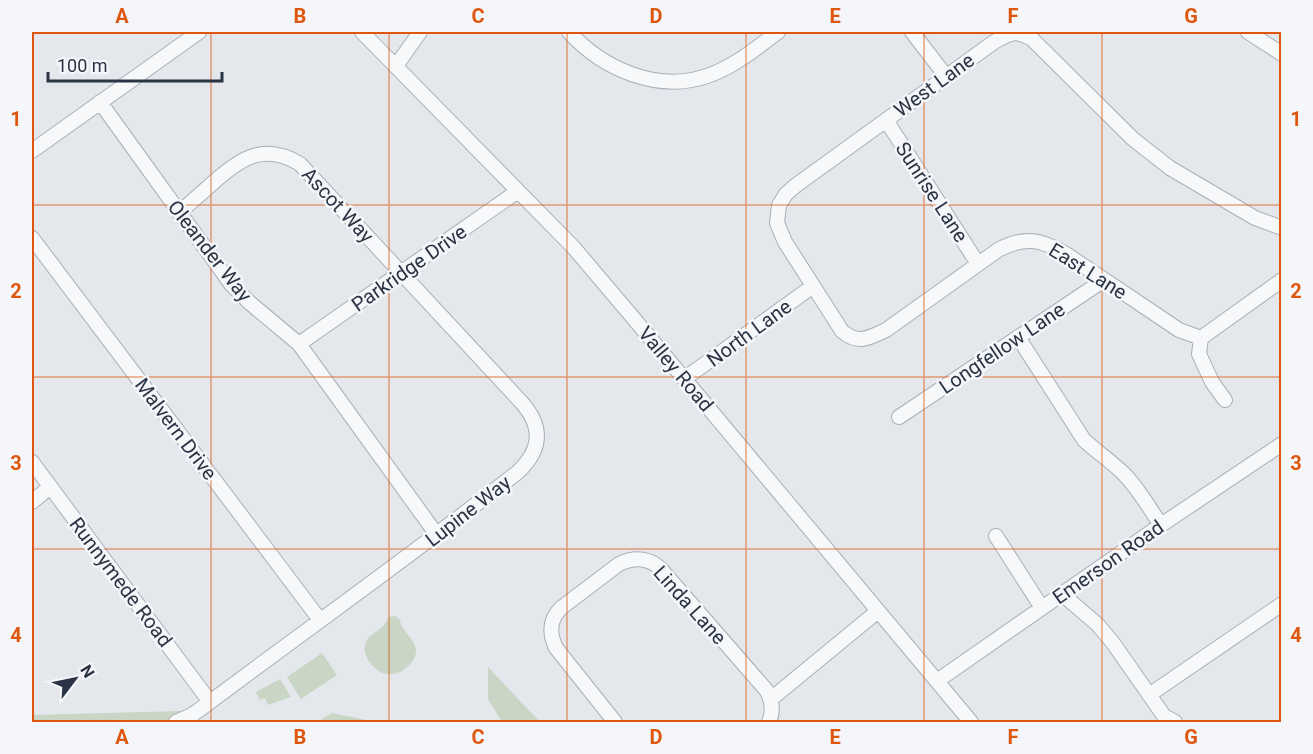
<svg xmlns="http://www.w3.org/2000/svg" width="1313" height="754" viewBox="0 0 1313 754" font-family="Roboto,sans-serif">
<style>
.green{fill:#c9d6c5}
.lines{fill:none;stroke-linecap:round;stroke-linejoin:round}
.minor-casing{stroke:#a9aeb7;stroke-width:16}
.minor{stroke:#f7f8fa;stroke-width:14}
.grid{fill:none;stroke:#df570f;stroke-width:1.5;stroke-opacity:0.55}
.labels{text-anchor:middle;stroke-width:5;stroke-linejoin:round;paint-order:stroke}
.street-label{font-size:20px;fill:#2b3445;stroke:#f4f6f9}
.neatline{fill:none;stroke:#df570f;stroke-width:2}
.grid-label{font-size:20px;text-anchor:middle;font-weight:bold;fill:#df570f}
</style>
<rect width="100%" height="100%" fill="#e4e7ec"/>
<path class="green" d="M 395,616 L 400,620 C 401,632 417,639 416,652 C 415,659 411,664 406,668 C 403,671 399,673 394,674 C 380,677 362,660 365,645 C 367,635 378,632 384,625 C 386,622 387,619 389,617 Z
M 322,653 L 337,675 L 301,699 L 287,677 Z
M 488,667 L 540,722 L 502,722 L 488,699 Z
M 280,679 L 291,697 L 268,705 L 265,698 L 260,700 L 256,692 Z
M 182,711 L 184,722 L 32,722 L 32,715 Z
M 332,713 L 376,722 L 317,722 Z"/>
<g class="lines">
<defs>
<path id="minor" d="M 362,32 L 574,248 L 635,320 L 971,722
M 569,32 C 603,69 657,93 707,76 C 734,67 756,48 778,32
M 912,32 L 946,76
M 1248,32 L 1282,54
M 396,66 L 420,32
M 100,102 L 231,284 L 250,303 L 299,344 L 437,535
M 886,120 L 978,264
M 32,151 L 199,32
M 32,238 L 320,620
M 1018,337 L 1084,440 C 1097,452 1112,462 1124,474 C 1139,489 1149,508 1161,525
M 1201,338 L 1179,330 L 1066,254 C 1041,239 1024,236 998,250 L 886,330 C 869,338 858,345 842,331 L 785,242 L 777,223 L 779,205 L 786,194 L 795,186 L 994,42 C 1011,33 1014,29 1032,39 L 1133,139 L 1170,168 L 1255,218 L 1282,228
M 1201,338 L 1282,280
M 1201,338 L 1199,354 L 1212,382 L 1225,400
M 299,344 L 518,191
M 684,379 L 813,286
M 899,417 L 1104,280
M 32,462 L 210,702
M 32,502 L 50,487
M 996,536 L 1042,608
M 1062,594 L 1098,625 L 1113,643 L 1164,716 L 1175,722
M 937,681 L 1161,525 L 1282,444
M 1149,695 L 1282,604
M 771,699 L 878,611
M 176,722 L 192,715 L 210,702 C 313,625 417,551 518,472 C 540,451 544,429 523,404 L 300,164 C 265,143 242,157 215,181 C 203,192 191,202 179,213
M 615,722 L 556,648 C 549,633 549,620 561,608 L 619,564 C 634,557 647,557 660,568 L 767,691 C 772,701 774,711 769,722"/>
</defs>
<use href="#minor" class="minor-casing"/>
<use href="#minor" class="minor"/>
</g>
<path class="grid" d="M 211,32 L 211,722M 389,32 L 389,722M 567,32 L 567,722M 746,32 L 746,722M 924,32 L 924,722M 1102,32 L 1102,722M 32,205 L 1282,205M 32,377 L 1282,377M 32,549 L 1282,549"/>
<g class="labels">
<g class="street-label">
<text transform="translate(934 85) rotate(-36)" y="7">West Lane</text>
<text transform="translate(932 192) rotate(57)" y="7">Sunrise Lane</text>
<text transform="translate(338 205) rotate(47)" y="7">Ascot Way</text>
<text transform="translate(210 251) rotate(52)" y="7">Oleander Way</text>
<text transform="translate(409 268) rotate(-35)" y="7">Parkridge Drive</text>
<text transform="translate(1088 271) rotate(32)" y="7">East Lane</text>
<text transform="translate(749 333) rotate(-36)" y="7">North Lane</text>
<text transform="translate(1002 348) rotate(-34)" y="7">Longfellow Lane</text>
<text transform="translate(676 369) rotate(50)" y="7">Valley Road</text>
<text transform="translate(176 429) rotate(53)" y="7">Malvern Drive</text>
<text transform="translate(468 511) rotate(-38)" y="7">Lupine Way</text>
<text transform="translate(1108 562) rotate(-35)" y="7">Emerson Road</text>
<text transform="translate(121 582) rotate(53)" y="7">Runnymede Road</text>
<text transform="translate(690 605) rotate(48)" y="7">Linda Lane</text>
</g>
</g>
<rect width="1313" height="754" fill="none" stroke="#f4f6f9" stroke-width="66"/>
<g transform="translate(75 679) rotate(58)" stroke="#f4f6f9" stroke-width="4.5" paint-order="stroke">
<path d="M0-4.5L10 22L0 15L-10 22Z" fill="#2b3445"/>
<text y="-9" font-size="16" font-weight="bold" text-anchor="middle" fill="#2b3445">N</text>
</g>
<path d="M48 72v9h174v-9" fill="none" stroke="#2b3445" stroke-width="3"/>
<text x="57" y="72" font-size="18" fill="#2b3445" stroke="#f4f6f9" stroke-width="4.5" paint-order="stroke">100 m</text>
<rect x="33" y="33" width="1247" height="688" class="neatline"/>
<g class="grid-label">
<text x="122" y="23">A</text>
<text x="300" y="23">B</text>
<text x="478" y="23">C</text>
<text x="656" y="23">D</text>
<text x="835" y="23">E</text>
<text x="1013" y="23">F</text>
<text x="1191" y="23">G</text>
<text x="16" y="126">1</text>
<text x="1296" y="126">1</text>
<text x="16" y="298">2</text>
<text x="1296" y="298">2</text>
<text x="16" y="470">3</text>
<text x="1296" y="470">3</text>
<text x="16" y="642">4</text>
<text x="1296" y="642">4</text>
<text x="122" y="744">A</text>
<text x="300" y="744">B</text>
<text x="478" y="744">C</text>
<text x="656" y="744">D</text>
<text x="835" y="744">E</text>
<text x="1013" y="744">F</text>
<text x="1191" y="744">G</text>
</g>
</svg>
